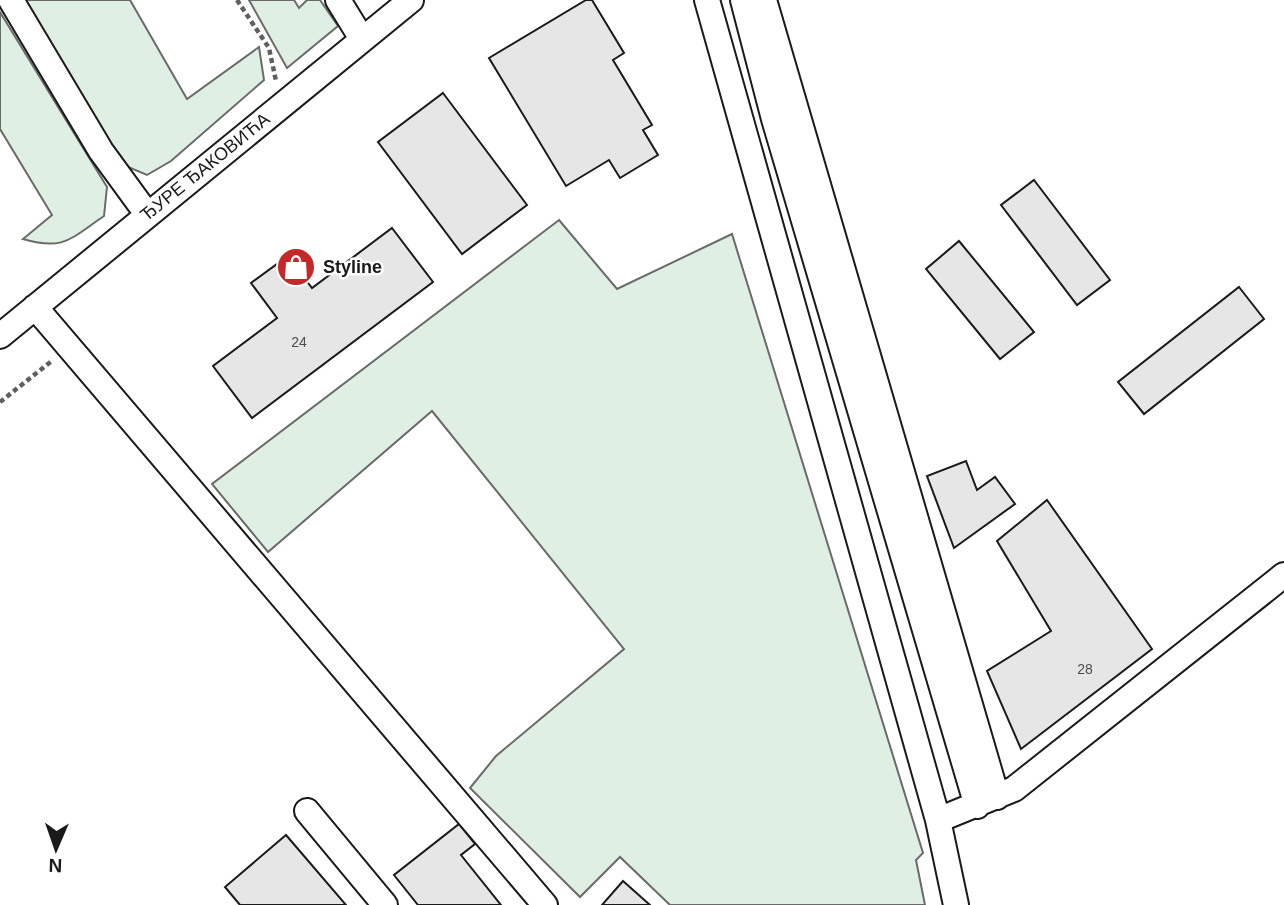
<svg xmlns="http://www.w3.org/2000/svg" width="1284" height="905" viewBox="0 0 1284 905" font-family="Helvetica,sans-serif">
<style>
.green{fill:#e0efe3;stroke:#6a6a6a;stroke-width:2}
.building{fill:#e6e6e6;stroke:#1a1a1a;stroke-width:2}
.lines{fill:none;stroke-linecap:round;stroke-linejoin:round}
.minor-casing{stroke:#1a1a1a;stroke-width:28}
.path{stroke:#5f5f5f;stroke-width:4.5;stroke-dasharray:5 3.5;stroke-linecap:butt}
.minor{stroke:#fff;stroke-width:24}
.labels{text-anchor:middle;stroke-width:5;stroke-linejoin:round;paint-order:stroke}
.number-label{font-size:14px;fill:#4d4d4d}
.street-label{font-size:18px;fill:#1a1a1a;stroke:#fff}
.poi-label{font-size:18px;font-weight:bold;fill:#1a1a1a;stroke:#fff;text-anchor:start}
</style>
<rect width="100%" height="100%" fill="#fff"/>
<path class="green" d="M 25,0 L 130,0 L 187,99 L 259,47 L 264,80 L 171,161 L 147,175 L 121,164 Z
M 249,0 L 294,0 L 299,8 L 307,0 L 320,0 L 338,26 L 287,68 Z
M 0,12 L 107,187 L 104,216 C 70,239 64,251 23,239 L 52,215 L 0,129 Z
M 559,220 L 617,289 L 732,234 L 923,853 L 916,860 L 925,905 L 670,905 L 620,857 L 580,897 L 470,788 L 496,756 L 624,649 L 432,411 L 268,552 L 212,484 Z"/>
<path class="building" d="M 586,0 L 592,0 L 624,53 L 613,60 L 652,125 L 643,130 L 658,155 L 620,178 L 609,160 L 566,186 L 489,58 Z
M 443,93 L 527,205 L 462,254 L 378,142 Z
M 1034,180 L 1110,280 L 1077,305 L 1001,205 Z
M 392,228 L 433,282 L 252,418 L 213,366 L 277,318 L 251,283 L 288,256 L 312,288 Z
M 959,241 L 1034,332 L 1000,359 L 926,269 Z
M 1239,287 L 1264,319 L 1144,414 L 1118,382 Z
M 966,461 L 977,490 L 995,477 L 1015,504 L 954,548 L 927,476 Z
M 1047,500 L 1152,649 L 1021,749 L 987,671 L 1051,631 L 997,541 Z
M 459,824 L 475,844 L 461,855 L 501,905 L 418,905 L 394,875 Z
M 286,835 L 346,905 L 240,905 L 225,887 Z
M 623,881 L 650,905 L 602,905 Z"/>
<g class="lines">
<defs>
<path id="minor" d="M 11,0 L 101,151 L 147,214
M 338,0 L 362,39
M 707,0 L 938,820 L 956,905
M 743,0 L 774,119 L 977,806
M 764,0 L 997,797
M 35,307 L 545,905
M 0,336 L 411,0
M 307,811 L 385,905
M 938,820 L 1014,789 L 1284,575"/>
</defs>
<use href="#minor" class="minor-casing"/>
<path class="path" d="M 237,0 L 269,48 L 276,81
M 0,402 L 53,360"/>
<use href="#minor" class="minor"/>
</g>
<defs>
<symbol id="shop-disc" viewBox="-11 -11 22 22"><circle r="9.5" fill="#c62828" stroke="#fff"/><path d="M-5-2.5h2.3a2.7 3.5 0 0 1 5.4 0H5L5.5 6h-11ZM-1.5-2.5h3a1.5 2.3 0 0 0-3 0Z" fill="#fff"/></symbol>
</defs>
<g fill-rule="evenodd">
<use href="#shop-disc" x="274" y="245" width="44" height="44"/>
</g>
<g class="labels">
<g class="number-label">
<text x="299" y="347">24</text>
<text x="1085" y="674">28</text>
</g>
<g class="street-label">
<text transform="translate(205 167) rotate(-39)" y="6">ЂУРЕ ЂАКОВИЋА</text>
</g>
<g class="poi-label">
<text x="323" y="273">Styline</text>
</g>
</g>
<g transform="translate(56 849) rotate(182)" stroke="#ffffff" stroke-width="5" paint-order="stroke">
<path d="M0-5L12 26L0 18L-12 26Z" fill="#1a1a1a"/>
<text y="-10" font-size="19" font-weight="bold" text-anchor="middle" fill="#1a1a1a">N</text>
</g>
</svg>
